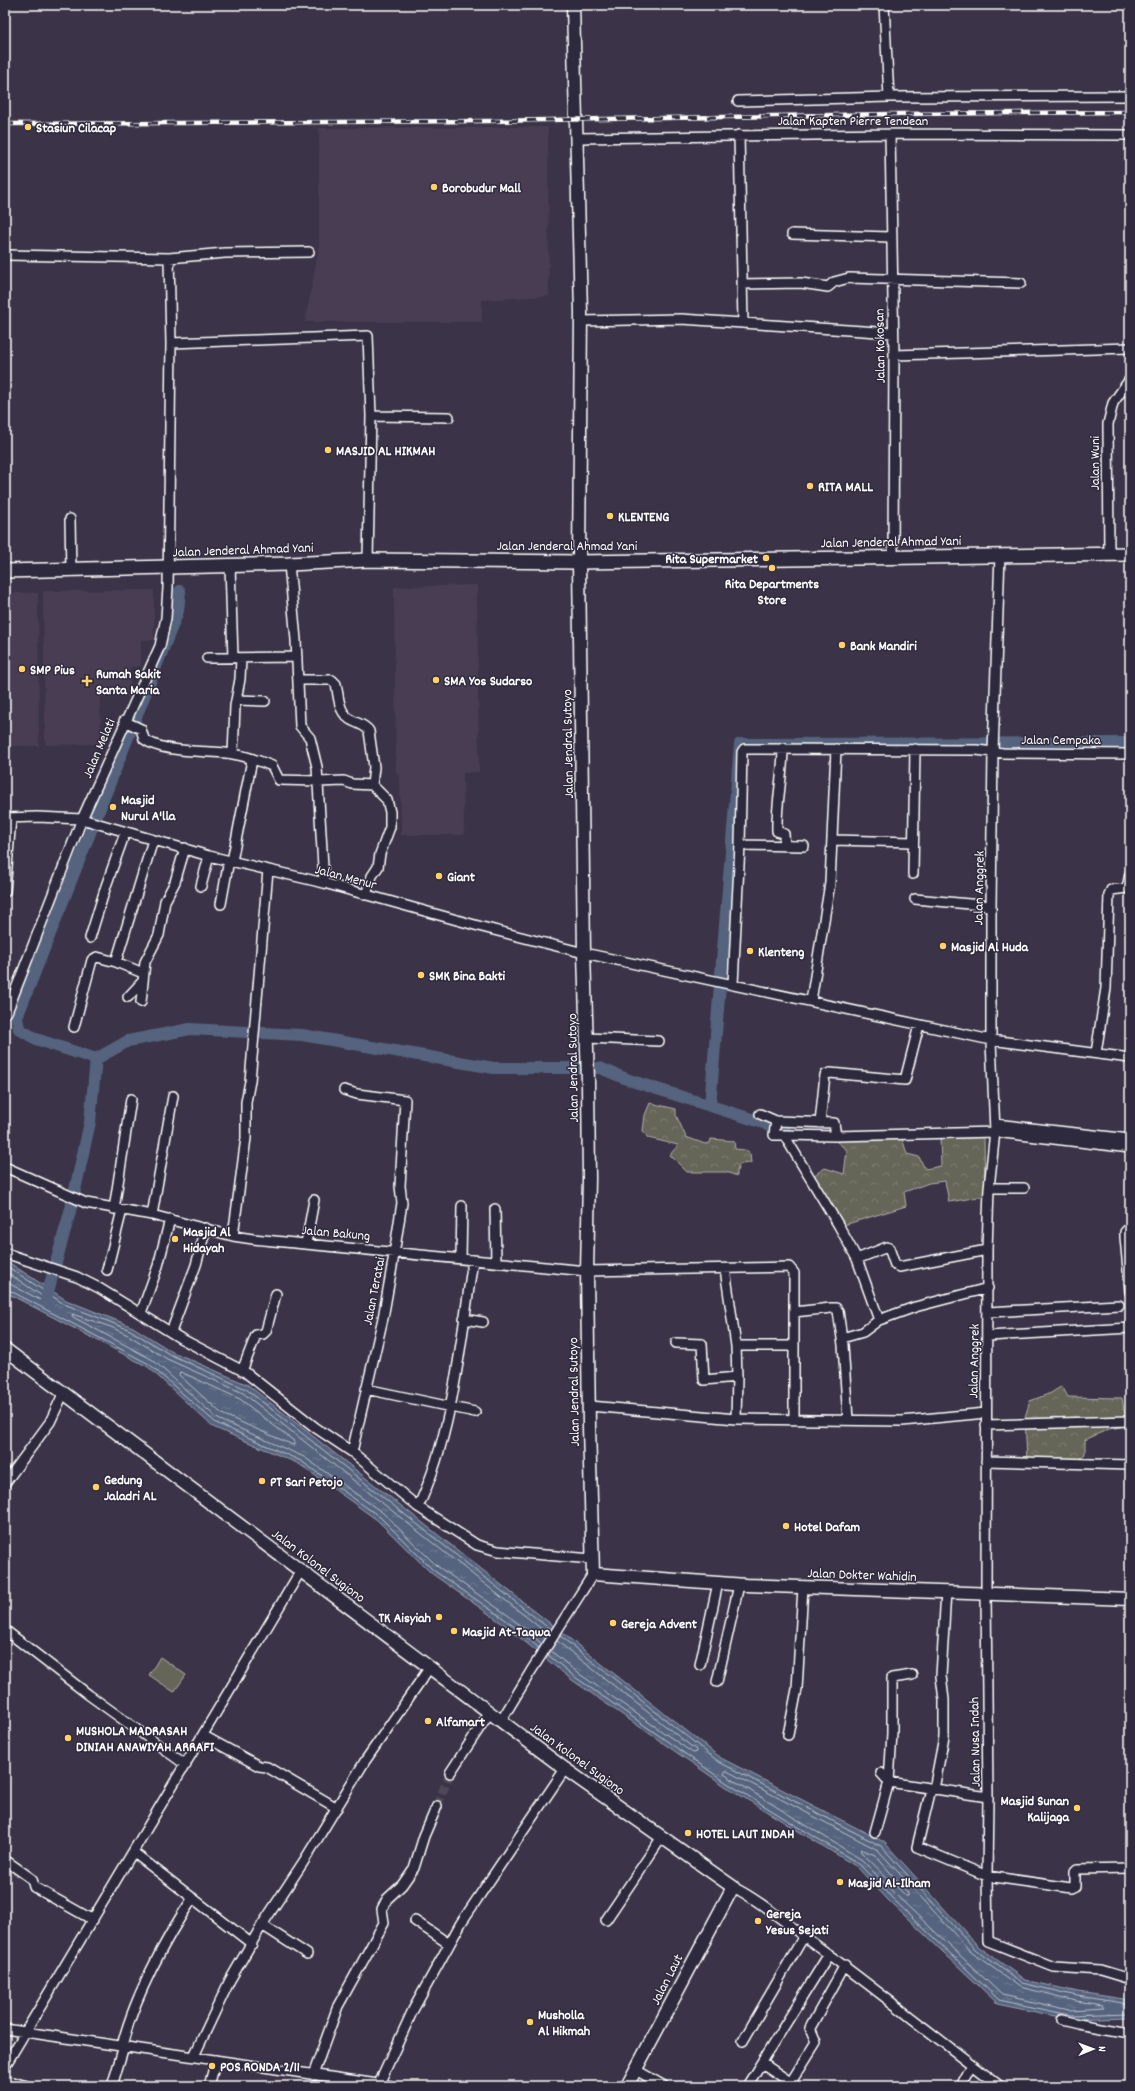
<svg xmlns="http://www.w3.org/2000/svg" width="1135" height="2091" viewBox="0 0 1135 2091" font-family="Dekko,sans-serif">
<style>
.built{fill:#4a3e52}
.grass{fill:#656658;stroke:#b2b2ac}
.forest{fill:url(#forest-crowns);stroke:#b2b2ac}
.water{fill:url(#water-ripples);stroke:#98a2b2}
.lines{fill:none;stroke-linecap:round;stroke-linejoin:round}
.shore{stroke:#bbc1cb;stroke-width:1}
.canal{stroke:#54647e;stroke-width:12}
.minor-tunnel{stroke:#4f4759;stroke-width:9;stroke-dasharray:9 4.5;stroke-linecap:butt}
.minor-casing{stroke:#fff;stroke-width:12}
.tertiary-casing{stroke:#fff;stroke-width:15}
.secondary-casing{stroke:#fff;stroke-width:16}
.minor{stroke:#2f2a3d;stroke-width:9}
.tertiary{stroke:#2f2a3d;stroke-width:12}
.secondary{stroke:#2f2a3d;stroke-width:13}
.rail-casing{stroke:#fff;stroke-width:4.5}
.rail{stroke:#2f2a3d;stroke-width:3;stroke-dasharray:9;stroke-linecap:butt}
.poi-dot{fill:#ffd166;stroke:#2f2a3d;stroke-width:1.5}
.labels{text-anchor:middle;stroke-width:3;stroke-linejoin:round;paint-order:stroke}
.street-label{font-size:14px;fill:#fff;stroke:#2f2a3d}
.poi-label{font-size:14px;font-weight:bold;fill:#fff;stroke:#2f2a3d;text-anchor:start}
</style>
<defs>
<pattern id="forest-crowns" width="20" height="18" patternUnits="userSpaceOnUse"><rect width="20" height="18" fill="#656658"/><path d="M2 6a3 3 0 1 1 6 0M12 15a3 3 0 1 1 6 0" fill="none" stroke="#7c7d71"/></pattern>
<pattern id="water-ripples" width="26" height="14" patternUnits="userSpaceOnUse"><rect width="26" height="14" fill="#54647e"/><path d="M2 4q2-2 4 0t4 0M15 11q2-2 4 0t4 0" fill="none" stroke="#6e7b91"/></pattern>
</defs>
<rect width="100%" height="100%" fill="#3b3347"/>
<filter id="ink" filterUnits="userSpaceOnUse"><feTurbulence type="fractalNoise" baseFrequency=".025" numOctaves="2"/><feDisplacementMap in="SourceGraphic" scale="8" xChannelSelector="R" yChannelSelector="G"/><feConvolveMatrix kernelMatrix="1 2 1 2 8 2 1 2 1" color-interpolation-filters="sRGB"/></filter>
<g filter="url(#ink)">
<path class="built" d="M 548,127 L 549,296 L 482,300 L 482,322 L 305,322 L 319,247 L 319,128 Z
M 477,585 L 479,772 L 463,773 L 464,835 L 401,835 L 400,774 L 396,774 L 394,587 Z
M 154,590 L 154,640 L 141,640 L 141,666 L 130,667 L 130,697 L 100,697 L 101,744 L 45,745 L 43,591 Z
M 5,593 L 38,593 L 39,746 L 5,746 Z"/>
<path class="grass" d="M 160,1657 L 186,1675 L 174,1692 L 149,1675 Z"/>
<path class="forest" d="M 650,1103 L 676,1109 L 676,1115 L 686,1137 L 705,1144 L 710,1143 L 711,1139 L 734,1141 L 735,1149 L 745,1150 L 750,1154 L 751,1163 L 740,1164 L 737,1171 L 737,1176 L 726,1172 L 687,1172 L 670,1155 L 678,1145 L 648,1138 L 643,1131 L 645,1115 Z
M 984,1136 L 985,1196 L 949,1202 L 945,1181 L 929,1183 L 904,1192 L 906,1206 L 844,1225 L 810,1178 L 825,1168 L 844,1174 L 847,1150 L 832,1138 L 902,1138 L 907,1154 L 919,1157 L 925,1169 L 941,1166 L 940,1137 Z
M 1062,1386 L 1068,1397 L 1122,1398 L 1127,1426 L 1109,1429 L 1085,1440 L 1085,1454 L 1075,1464 L 1027,1461 L 1025,1417 L 1030,1401 L 1051,1393 Z"/>
<path class="water" d="M 5,1260 L 66,1300 L 133,1327 L 171,1351 L 248,1385 L 721,1758 L 884,1842 L 978,1946 L 1025,1980 L 1078,1992 L 1130,2000 L 1130,2017 L 1069,2019 L 998,2004 L 889,1901 L 857,1867 L 725,1786 L 572,1680 L 503,1624 L 431,1573 L 377,1520 L 299,1464 L 213,1427 L 148,1367 L 5,1292 Z"/>
<g class="lines">
<path class="shore" d="M 5,1265 L 64,1304 L 130,1330 L 169,1354 L 246,1389 L 551,1630
M 5,1271 L 48,1300 L 49,1302 L 46,1303 L 10,1284 L 5,1283
M 5,1288 L 149,1364 L 216,1423 L 301,1461 L 380,1517 L 433,1570 L 506,1620 L 539,1648
M 181,1372 L 240,1399 L 295,1442 L 295,1445 L 293,1445 L 222,1414 L 179,1375 Z
M 560,1636 L 719,1762 L 881,1846 L 975,1949 L 1022,1983 L 1077,1996 L 1130,2004
M 542,1644 L 509,1616 L 437,1566 L 383,1513 L 304,1457 L 218,1419 L 153,1360 L 73,1317 L 72,1314 L 111,1327 L 128,1335 L 167,1359 L 243,1393 L 548,1634
M 551,1651 L 578,1673 L 693,1753 L 696,1752 L 696,1750 L 557,1641
M 548,1655 L 575,1677 L 727,1783 L 859,1864 L 892,1898 L 999,2000 L 1070,2015 L 1130,2013
M 727,1771 L 878,1850 L 971,1952 L 1020,1987 L 1076,2001 L 1102,2005 L 1104,2008 L 1070,2010 L 1002,1995 L 896,1895 L 862,1860 L 730,1778 L 724,1774 Z
M 861,1849 L 875,1855 L 908,1893 L 908,1896 L 906,1896 L 900,1890 L 861,1852 Z"/>
<path class="canal" d="M 96,1059 L 36,1039 L 19,1029 L 17,1017 L 178,611 L 180,591
M 710,1106 L 740,744 L 1130,743
M 46,1299 L 71,1208 L 90,1122 L 96,1059 L 128,1041 L 190,1029 L 302,1035 L 494,1068 L 600,1068 L 629,1080 L 764,1123 L 779,1132 L 786,1132"/>
<path class="minor-tunnel" d="M 437,1806 L 450,1773"/>
<defs>
<path id="minor" d="M 884,5 L 889,97
M 738,101 L 889,97 L 1130,96
M 890,134 L 894,355 L 893,557
M 739,135 L 743,323
M 577,138 L 890,134 L 1130,135
M 792,234 L 890,237
M 5,255 L 169,258 L 225,253 L 309,252
M 742,284 L 801,283 L 828,287 L 834,282 L 849,278 L 1021,283
M 581,321 L 681,319 L 893,333
M 171,343 L 368,336 L 371,416 L 368,560
M 894,355 L 1130,348
M 371,416 L 449,417
M 70,519 L 71,570
M 1109,554 L 1108,424 L 1113,403 L 1130,379
M 1000,555 L 993,751 L 991,906 L 991,1042 L 995,1131 L 989,1188 L 987,1250 L 986,1593 L 988,1797 L 987,1876 L 1071,1888 L 1075,1886 L 1075,1871 L 1077,1869 L 1130,1868
M 289,564 L 296,640 L 300,726 L 310,738 L 317,767 L 324,883
M 230,566 L 233,658
M 207,658 L 297,657
M 298,680 L 332,680 L 336,684 C 339,697 338,714 353,721 C 359,724 365,725 369,731 L 374,767 L 372,785 L 352,784 L 344,781 L 318,782
M 236,700 L 265,701
M 124,721 L 141,729 L 144,739 C 163,754 209,750 233,754 C 246,756 260,761 272,766 L 279,780 L 318,781
M 783,748 C 783,776 776,803 777,831 L 784,834 L 785,846
M 233,754 L 235,706 L 240,679 L 241,658
M 5,818 L 37,817 L 82,819 L 160,646 L 166,618 L 168,588 L 171,343 L 169,258
M 833,840 L 913,842
M 740,845 L 804,846
M 232,861 L 252,760
M 913,874 L 915,749
M 201,886 L 209,856
M 5,892 L 11,818
M 366,895 L 372,876 L 378,867 L 380,854 L 390,827 L 390,812 L 387,800 L 372,785
M 915,899 L 991,906
M 221,904 L 229,860
M 90,938 L 106,886 L 125,833
M 116,962 L 143,973
M 733,984 L 740,845 L 742,752 L 744,749 L 976,750 L 1003,753 L 1130,754
M 128,997 L 142,982
M 811,1001 L 830,883 L 836,749
M 141,1002 L 145,962 L 159,935 L 165,901 L 175,882 L 185,848
M 7,1012 L 82,819 L 209,856 L 324,883 L 482,927 L 584,953 L 991,1040 L 1130,1058
M 74,1027 L 92,960 L 97,957 L 116,962 L 153,840
M 587,1038 L 659,1041
M 1096,1053 L 1106,988 L 1109,895 L 1111,890 L 1127,888 L 1130,874
M 344,1090 L 357,1094 L 405,1100 L 400,1186 L 402,1203 L 392,1267 L 383,1318 L 352,1452
M 760,1114 L 776,1121 L 834,1123 L 836,1136
M 776,1121 L 774,1135 L 784,1135
M 820,1123 L 825,1075 L 830,1073 L 905,1080 L 919,1025
M 995,1124 L 1130,1139
M 5,1167 L 86,1203 L 152,1215 L 233,1236 L 253,1239 L 587,1271 L 789,1267 L 794,1273 L 794,1419
M 989,1188 L 1024,1188
M 114,1209 L 131,1099
M 495,1209 L 496,1262
M 152,1215 L 173,1096
M 1130,1227 L 1125,1232 L 1125,1237 L 1130,1292
M 233,1236 L 246,1138 L 246,1102 L 250,1081 L 268,870
M 306,1243 L 314,1200
M 987,1250 L 899,1267 L 895,1265 L 889,1248 L 887,1247 L 857,1259 L 839,1226 L 784,1135 L 836,1136 L 995,1132 L 1130,1148
M 5,1253 L 77,1277 L 99,1288 L 180,1338 L 245,1372 L 316,1428 L 352,1452 L 418,1507 L 477,1545 L 498,1551 L 592,1559
M 461,1258 L 462,1206
M 857,1259 L 879,1320 L 915,1307 L 988,1288
M 725,1269 L 736,1346 L 737,1377
M 107,1270 L 122,1210
M 794,1312 L 831,1308 L 836,1308 L 838,1311 L 843,1345 L 848,1420
M 988,1312 L 1119,1305
M 141,1313 L 158,1266 L 170,1219
M 464,1319 L 483,1322
M 171,1332 L 196,1265 L 206,1228
M 988,1336 L 1130,1328
M 842,1338 L 863,1332 L 879,1320
M 676,1343 L 702,1344 L 704,1380 L 737,1377 L 736,1419
M 736,1346 L 794,1346
M 242,1371 L 256,1335 L 263,1334 L 266,1331 L 276,1294
M 366,1389 L 475,1412
M 590,1406 L 736,1419 L 902,1421 L 986,1413
M 986,1425 L 1130,1421
M 986,1461 L 1130,1465
M 5,1483 L 50,1422 L 64,1392
M 418,1507 C 453,1435 461,1339 473,1260
M 5,1630 L 89,1695 L 186,1765
M 700,1665 L 718,1583
M 717,1682 L 739,1585
M 501,1721 L 531,1671 L 593,1574
M 788,1735 L 797,1689 L 803,1587
M 204,1736 L 259,1766 L 267,1767 L 337,1808
M 450,1773 L 490,1712
M 881,1773 L 889,1782 L 988,1797
M 931,1789 L 917,1847 L 987,1876 L 988,1941 L 1054,1967 L 1100,1970 L 1130,1979
M 934,1789 L 944,1737 L 944,1700 L 941,1676 L 946,1591
M 875,1832 L 889,1782 L 892,1733 L 892,1678 L 912,1675
M 133,1852 L 252,1944
M 5,1860 L 32,1879 L 34,1887 L 93,1920
M 733,1887 C 759,1900 782,1920 805,1937 C 871,1985 935,2037 1000,2086
M 606,1920 L 662,1837
M 415,1921 L 449,1944
M 262,1925 L 307,1954
M 1061,2020 L 1078,2024 L 1130,2033
M 5,2029 L 391,2086
M 743,2041 L 804,1936
M 122,2046 C 133,2000 166,1937 193,1898
M 194,2056 L 230,1980 L 262,1925 L 304,1861 L 365,1761 L 430,1667
M 762,2063 L 796,2086
M 5,2066 L 300,1572
M 636,2070 L 664,2086
M 313,2075 L 338,2006 L 384,1923 L 382,1909 L 387,1899 L 402,1885 L 414,1868 L 424,1836 L 437,1806
M 5,2080 L 27,2086
M 791,2082 L 816,2042 L 810,2028 L 845,1965
M 379,2084 L 413,2010 L 461,1923 L 565,1769
M 112,2086 L 124,2046
M 209,2086 L 216,2060
M 747,2086 L 829,1954
M 961,2086 L 972,2065"/>
<path id="tertiary" d="M 573,5 L 581,312 L 579,562 L 584,953 L 588,1081 L 589,1179 L 587,1271 L 589,1426 L 593,1574 L 746,1585 L 1130,1599
M 5,1349 L 565,1769 L 733,1887 L 627,2086"/>
<path id="secondary" d="M 5,571 L 289,564 L 368,560 L 579,562 L 1130,554"/>
</defs>
<use href="#minor" class="minor-casing"/>
<use href="#tertiary" class="tertiary-casing"/>
<use href="#secondary" class="secondary-casing"/>
<use href="#minor" class="minor"/>
<use href="#tertiary" class="tertiary"/>
<use href="#secondary" class="secondary"/>
<defs>
<path id="rail" d="M 5,124 L 492,121 L 892,114 L 1130,112"/>
</defs>
<use href="#rail" class="rail-casing"/>
<use href="#rail" class="rail"/>
</g>
</g>
<g class="poi-dot">
<circle cx="28" cy="127" r="4"/>
<circle cx="434" cy="187" r="4"/>
<circle cx="328" cy="450" r="4"/>
<circle cx="810" cy="486" r="4"/>
<circle cx="610" cy="516" r="4"/>
<circle cx="766" cy="558" r="4"/>
<circle cx="772" cy="568" r="4"/>
<circle cx="842" cy="645" r="4"/>
<circle cx="22" cy="669" r="4"/>
<circle cx="436" cy="680" r="4"/>
<path d="M85 675h4v4h4v4h-4v4h-4v-4h-4v-4h4z"/>
<circle cx="113" cy="807" r="4"/>
<circle cx="439" cy="876" r="4"/>
<circle cx="943" cy="946" r="4"/>
<circle cx="750" cy="951" r="4"/>
<circle cx="421" cy="975" r="4"/>
<circle cx="175" cy="1239" r="4"/>
<circle cx="262" cy="1481" r="4"/>
<circle cx="96" cy="1487" r="4"/>
<circle cx="786" cy="1526" r="4"/>
<circle cx="439" cy="1617" r="4"/>
<circle cx="613" cy="1623" r="4"/>
<circle cx="454" cy="1631" r="4"/>
<circle cx="428" cy="1721" r="4"/>
<circle cx="68" cy="1738" r="4"/>
<circle cx="1077" cy="1808" r="4"/>
<circle cx="688" cy="1833" r="4"/>
<circle cx="840" cy="1882" r="4"/>
<circle cx="758" cy="1921" r="4"/>
<circle cx="530" cy="2022" r="4"/>
<circle cx="212" cy="2066" r="4"/>
</g>
<g class="labels">
<g class="street-label">
<text x="853" y="125">Jalan Kapten Pierre Tendean</text>
<text transform="translate(879 346) rotate(-91)" y="5">Jalan Kokosan</text>
<text transform="translate(1094 463) rotate(-90)" y="5">Jalan Wuni</text>
<text transform="translate(891 541) rotate(-1)" y="5">Jalan Jenderal Ahmad Yani</text>
<text x="567" y="550">Jalan Jenderal Ahmad Yani</text>
<text transform="translate(243 549) rotate(-2)" y="5">Jalan Jenderal Ahmad Yani</text>
<text x="1061" y="744">Jalan Cempaka</text>
<text transform="translate(567 744) rotate(-91)" y="5">Jalan Jendral Sutoyo</text>
<text transform="translate(98 748) rotate(-67)" y="5">Jalan Melati</text>
<text transform="translate(346 876) rotate(15)" y="5">Jalan Menur</text>
<text transform="translate(978 888) rotate(-89)" y="5">Jalan Anggrek</text>
<text transform="translate(572 1068) rotate(-91)" y="5">Jalan Jendral Sutoyo</text>
<text transform="translate(336 1232) rotate(5)" y="5">Jalan Bakung</text>
<text transform="translate(373 1291) rotate(-79)" y="5">Jalan Teratai</text>
<text transform="translate(973 1361) rotate(-89)" y="5">Jalan Anggrek</text>
<text transform="translate(573 1392) rotate(-91)" y="5">Jalan Jendral Sutoyo</text>
<text transform="translate(319 1565) rotate(37)" y="5">Jalan Kolonel Sugiono</text>
<text transform="translate(862 1574) rotate(2)" y="5">Jalan Dokter Wahidin</text>
<text transform="translate(974 1742) rotate(-91)" y="5">Jalan Nusa Indah</text>
<text transform="translate(578 1758) rotate(36)" y="5">Jalan Kolonel Sugiono</text>
<text transform="translate(666 1979) rotate(-63)" y="5">Jalan Laut</text>
</g>
<g class="poi-label">
<text x="36" y="132">Stasiun Cilacap</text>
<text x="442" y="192">Borobudur Mall</text>
<text x="336" y="455">MASJID AL HIKMAH</text>
<text x="818" y="491">RITA MALL</text>
<text x="618" y="521">KLENTENG</text>
<text x="758" y="563" text-anchor="end">Rita Supermarket</text>
<text x="772" y="588" text-anchor="middle">Rita Departments<tspan x="772" dy="16">Store</tspan></text>
<text x="850" y="650">Bank Mandiri</text>
<text x="30" y="674">SMP Pius</text>
<text x="96" y="678">Rumah Sakit<tspan x="96" dy="16">Santa Maria</tspan></text>
<text x="444" y="685">SMA Yos Sudarso</text>
<text x="121" y="804">Masjid<tspan x="121" dy="16">Nurul A'lla</tspan></text>
<text x="447" y="881">Giant</text>
<text x="951" y="951">Masjid Al Huda</text>
<text x="758" y="956">Klenteng</text>
<text x="429" y="980">SMK Bina Bakti</text>
<text x="183" y="1236">Masjid Al<tspan x="183" dy="16">Hidayah</tspan></text>
<text x="104" y="1484">Gedung<tspan x="104" dy="16">Jaladri AL</tspan></text>
<text x="270" y="1486">PT Sari Petojo</text>
<text x="794" y="1531">Hotel Dafam</text>
<text x="431" y="1622" text-anchor="end">TK Aisyiah</text>
<text x="621" y="1628">Gereja Advent</text>
<text x="462" y="1636">Masjid At-Taqwa</text>
<text x="436" y="1726">Alfamart</text>
<text x="76" y="1735">MUSHOLA MADRASAH<tspan x="76" dy="16">DINIAH ANAWIYAH ARRAFI</tspan></text>
<text x="1069" y="1805" text-anchor="end">Masjid Sunan<tspan x="1069" dy="16">Kalijaga</tspan></text>
<text x="696" y="1838">HOTEL LAUT INDAH</text>
<text x="848" y="1887">Masjid Al-Ilham</text>
<text x="766" y="1918">Gereja<tspan x="766" dy="16">Yesus Sejati</tspan></text>
<text x="538" y="2019">Musholla<tspan x="538" dy="16">Al Hikmah</tspan></text>
<text x="220" y="2071">POS RONDA 2/11</text>
</g>
</g>
<rect width="1135" height="2091" fill="none" stroke="#2f2a3d" stroke-width="20"/>
<rect x="10" y="10" width="1115" height="2071" fill="none" stroke="#fff" stroke-width="1.5" filter="url(#ink)"/>
<g transform="translate(1093 2049) rotate(89)" stroke="#2f2a3d" stroke-width="3" paint-order="stroke">
<path d="M0-3L7 15L0 10L-7 15Z" fill="#ffffff"/>
<text y="-6" font-size="11" font-weight="bold" text-anchor="middle" fill="#ffffff">N</text>
</g>
</svg>
